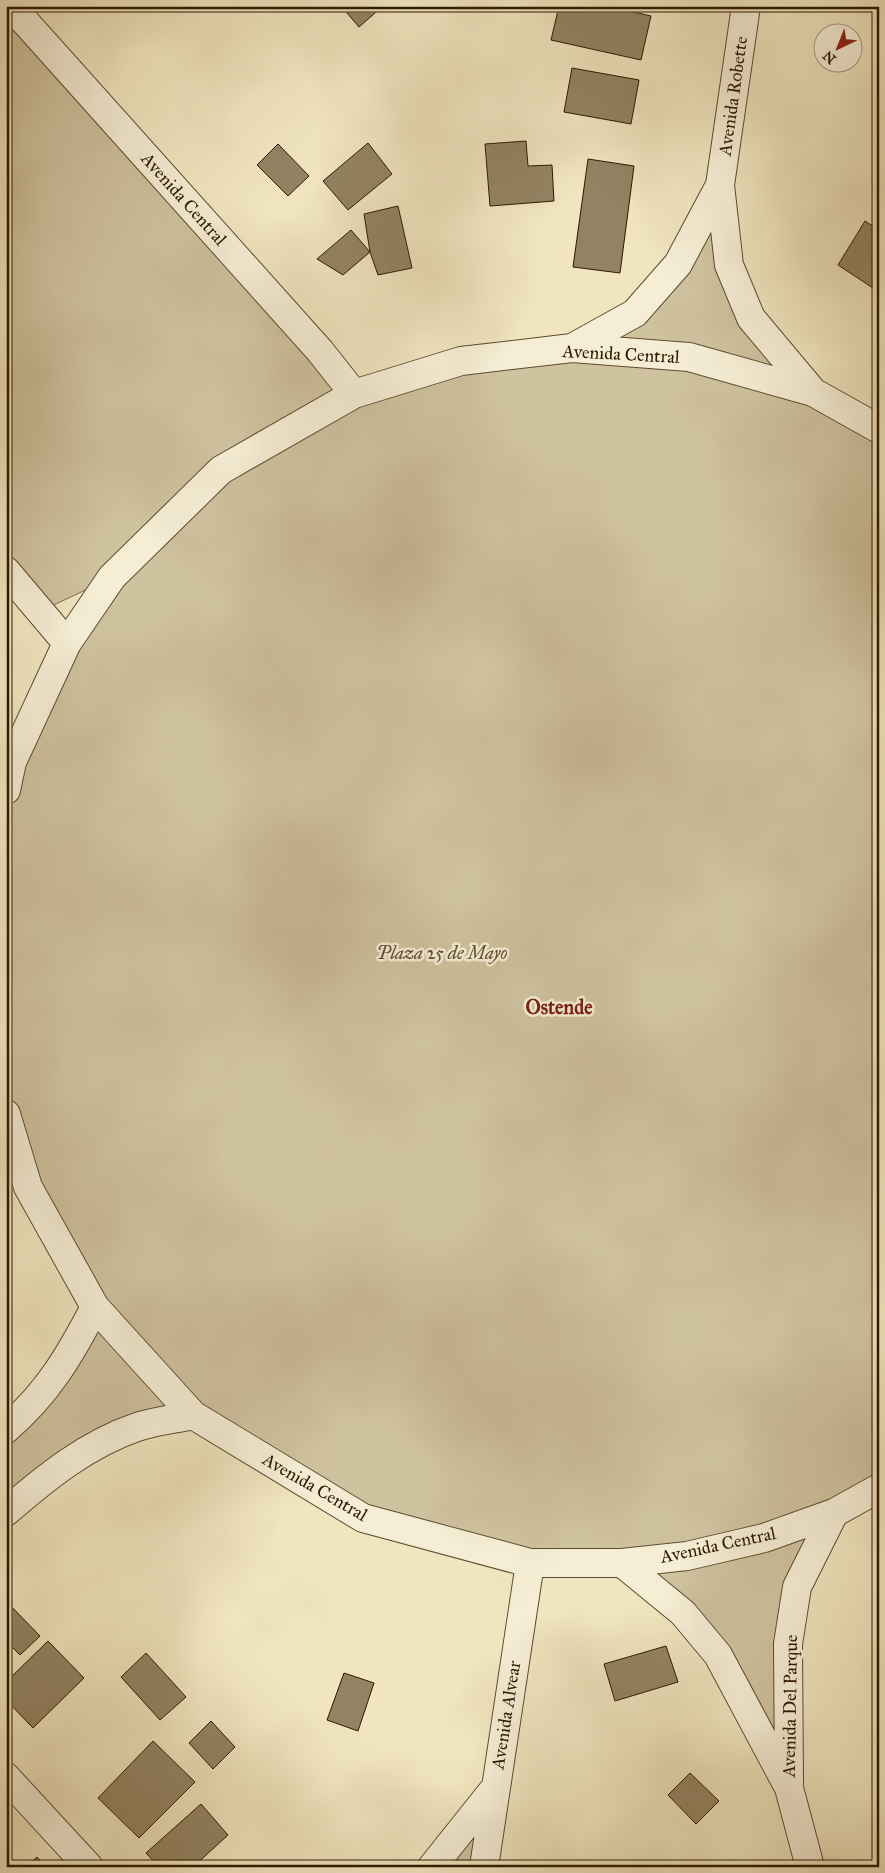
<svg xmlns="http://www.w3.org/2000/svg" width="885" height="1873" viewBox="0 0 885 1873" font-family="'IM FELL Great Primer',serif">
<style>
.green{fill:#cfc29f;stroke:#7e6d50}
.building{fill:#938363;stroke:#2e1800}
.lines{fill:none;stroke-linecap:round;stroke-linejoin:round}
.minor-casing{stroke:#5e4b30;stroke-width:30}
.minor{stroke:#f5eed5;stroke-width:28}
.labels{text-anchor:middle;stroke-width:5;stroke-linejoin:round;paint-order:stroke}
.street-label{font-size:18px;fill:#2e1800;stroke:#f5eed5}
.park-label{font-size:18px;font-style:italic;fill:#5e4b30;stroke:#f5eed5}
.quarter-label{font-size:20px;font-weight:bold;fill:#7a1f14;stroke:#f5eed5}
</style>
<rect width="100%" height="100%" fill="#f0e5bf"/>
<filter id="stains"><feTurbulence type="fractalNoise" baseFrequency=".004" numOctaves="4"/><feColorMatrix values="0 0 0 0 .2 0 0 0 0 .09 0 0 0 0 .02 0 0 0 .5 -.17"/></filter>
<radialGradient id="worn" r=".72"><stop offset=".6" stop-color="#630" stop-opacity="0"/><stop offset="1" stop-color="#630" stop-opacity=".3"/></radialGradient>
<path class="green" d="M 6,6 L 354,394 L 572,348 L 635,313 L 720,185 L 729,265 L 813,392 L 879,428 L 879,1484 L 834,1513 L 797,1587 L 789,1788 L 718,1655 L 622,1563 L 530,1563 L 363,1518 L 193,1415 L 137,1427 L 6,1513 L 6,1429 L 95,1307 L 6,1119 L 6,787 L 111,578 L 41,611 L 6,571 Z
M 495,1787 L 484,1867 L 432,1867 Z"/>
<path class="building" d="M 341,6 L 383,6 L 359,27 Z
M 559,6 L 608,6 L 651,16 L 641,60 L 551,40 Z
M 572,68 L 639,80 L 631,124 L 564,112 Z
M 526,141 L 528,166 L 552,165 L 554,201 L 490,206 L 485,144 Z
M 368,143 L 392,174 L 348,210 L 323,181 Z
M 278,144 L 309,176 L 288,196 L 257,165 Z
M 588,159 L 634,166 L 620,273 L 573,267 Z
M 398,206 L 412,268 L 378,275 L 370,252 L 364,214 Z
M 865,221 L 879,230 L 879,279 L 873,288 L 838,265 Z
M 351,230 L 370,252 L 343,275 L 317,259 Z
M 6,1601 L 40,1636 L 20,1655 L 6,1641 Z
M 48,1641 L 84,1678 L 33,1728 L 6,1700 L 6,1682 Z
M 666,1646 L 678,1682 L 615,1701 L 604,1664 Z
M 146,1653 L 186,1697 L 160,1720 L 121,1677 Z
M 344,1673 L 374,1683 L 358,1731 L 327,1720 Z
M 211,1721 L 235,1747 L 213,1769 L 189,1743 Z
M 153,1741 L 195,1782 L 139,1838 L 98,1798 Z
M 690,1773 L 719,1801 L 696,1824 L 668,1795 Z
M 201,1804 L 228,1835 L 193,1867 L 159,1867 L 146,1853 Z
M 37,1857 L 45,1867 L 26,1867 Z"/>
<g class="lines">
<defs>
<path id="minor" d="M 11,6 L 320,351 L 354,394
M 746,6 L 720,185 L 729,265 L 751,318 L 813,392
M 572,348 L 635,313 L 678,264 L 720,185
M 6,571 L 67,643
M 6,790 L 12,762 L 67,643 L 112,577 L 221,470 L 354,394 L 461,361 L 572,348 L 689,357 L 813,392 L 879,429
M 6,1114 L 28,1187 L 95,1307 L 193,1415 L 363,1518 L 530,1563 L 622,1563 L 687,1556 L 764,1538 L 834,1513 L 879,1488
M 6,1429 C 48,1393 70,1355 95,1307
M 6,1512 C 45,1478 87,1444 137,1427 C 155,1421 175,1419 193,1415
M 622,1563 L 683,1613 L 718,1655 L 789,1788 L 810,1867
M 6,1777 L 89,1867
M 789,1784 L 788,1644 L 797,1587 L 834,1513
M 432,1867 L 495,1788
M 484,1867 L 530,1563"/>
</defs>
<use href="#minor" class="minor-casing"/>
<use href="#minor" class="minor"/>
</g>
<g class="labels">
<g class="street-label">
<text transform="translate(733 96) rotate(-82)" y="6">Avenida Robette</text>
<text transform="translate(184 199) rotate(48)" y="6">Avenida Central</text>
<text transform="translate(621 354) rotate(3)" y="6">Avenida Central</text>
<text transform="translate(315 1487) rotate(30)" y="6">Avenida Central</text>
<text transform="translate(718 1545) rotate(-12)" y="6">Avenida Central</text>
<text transform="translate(790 1706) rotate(-89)" y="6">Avenida Del Parque</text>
<text transform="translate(506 1715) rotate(-81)" y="6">Avenida Alvear</text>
</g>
<g class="park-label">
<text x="442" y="959">Plaza 25 de Mayo</text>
</g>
<g class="quarter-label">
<text x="559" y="1014">Ostende</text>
</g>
</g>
<rect width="885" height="1873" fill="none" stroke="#f0e5bf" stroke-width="25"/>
<rect x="8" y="8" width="870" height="1858" fill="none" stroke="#2e1800" stroke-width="2.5"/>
<rect x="12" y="12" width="860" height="1848" fill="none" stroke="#2e1800"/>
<g transform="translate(838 48) rotate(223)"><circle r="24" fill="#f5eed5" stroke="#a59880"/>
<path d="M0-4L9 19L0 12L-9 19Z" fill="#8f2418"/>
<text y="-8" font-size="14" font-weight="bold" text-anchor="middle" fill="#2e1800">N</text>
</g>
<rect width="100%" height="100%" filter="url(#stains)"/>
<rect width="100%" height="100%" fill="url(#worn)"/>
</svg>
